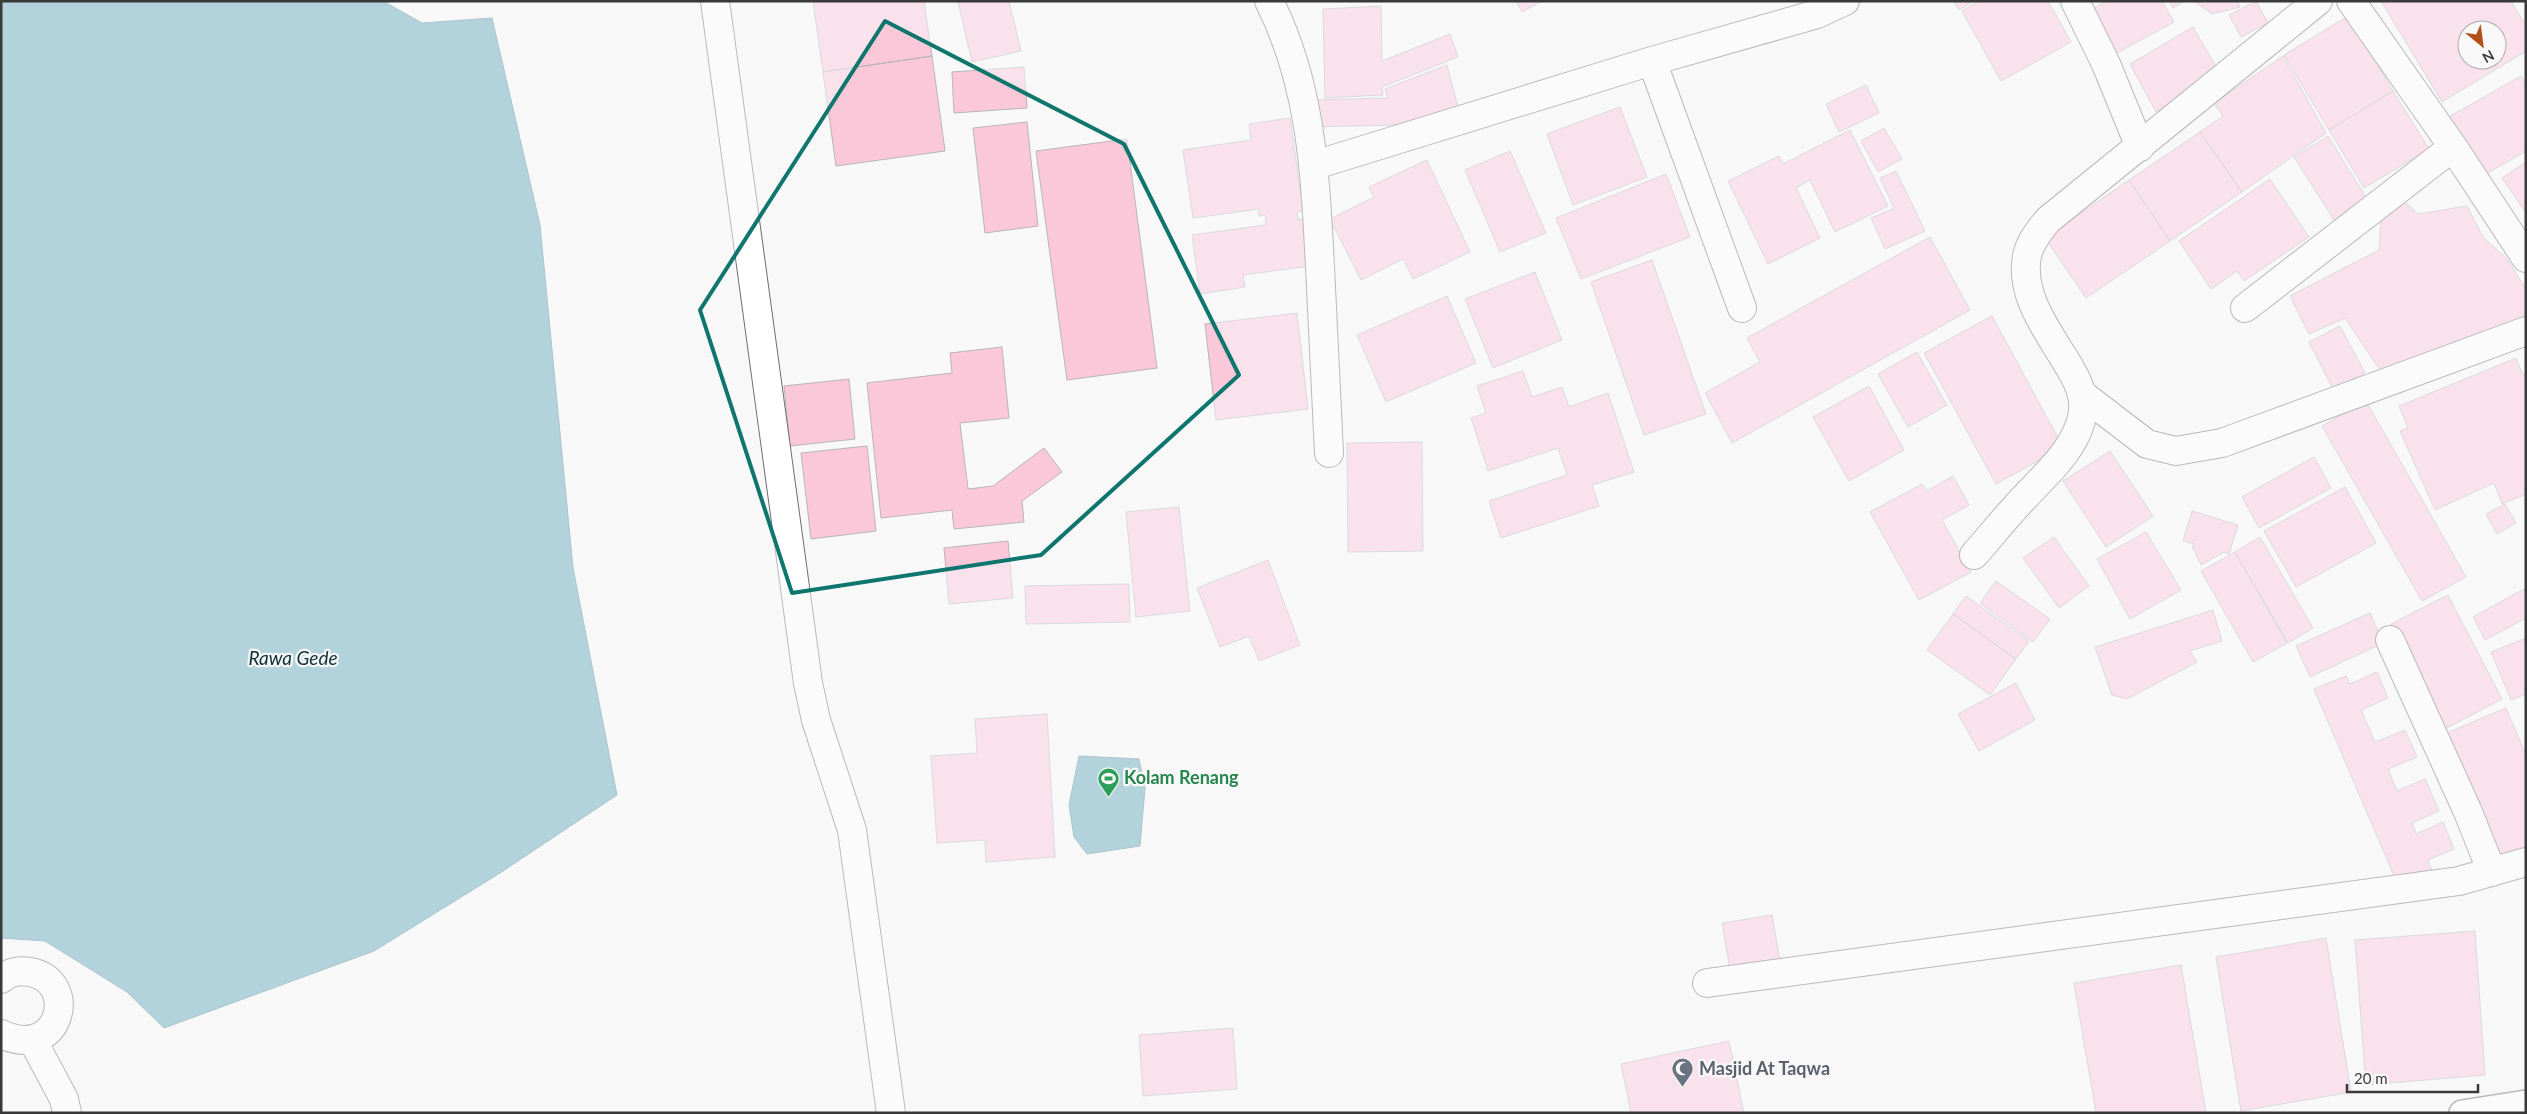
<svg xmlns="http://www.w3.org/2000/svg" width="2527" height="1114" viewBox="0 0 2527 1114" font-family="Lato,sans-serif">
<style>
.water{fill:#5da6b6;stroke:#528591}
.building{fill:#fac8d9;stroke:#b7b6b6;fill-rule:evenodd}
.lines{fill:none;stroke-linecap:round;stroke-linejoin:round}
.lane-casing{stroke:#6e6e6f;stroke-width:28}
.street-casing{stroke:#6e6e6f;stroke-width:30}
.lane{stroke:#fff;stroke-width:25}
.street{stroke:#fff;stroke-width:28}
.marked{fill:none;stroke:#0f766e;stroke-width:4;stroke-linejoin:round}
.labels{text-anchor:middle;stroke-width:4.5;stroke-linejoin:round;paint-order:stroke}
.leisure-label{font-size:18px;font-weight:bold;fill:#27864d;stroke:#f8f8f9;text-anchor:start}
.worship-label{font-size:18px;font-weight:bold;fill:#5b616d;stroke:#f8f8f9;text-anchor:start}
.water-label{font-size:19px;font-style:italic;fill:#0c3138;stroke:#f8f8f9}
</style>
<rect width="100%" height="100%" fill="#f8f8f9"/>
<path class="water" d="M 1,1 L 383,1 L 422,23 L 492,18 L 540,225 L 573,568 L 617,795 L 500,873 L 374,951 L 164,1028 L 127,992 L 45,941 L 1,938 Z
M 1079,756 L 1139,759 L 1145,788 L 1140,846 L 1087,854 L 1074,837 L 1069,805 Z"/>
<path class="building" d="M 813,1 L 924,1 L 932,56 L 823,72 Z
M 958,1 L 1009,1 L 1021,51 L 972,62 Z
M 1516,1 L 1542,1 L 1522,12 Z
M 1953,1 L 1974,1 L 1959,10 Z
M 1979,1 L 2048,1 L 2071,42 L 2001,81 L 1962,11 Z
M 2106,1 L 2162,1 L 2174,22 L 2117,53 L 2093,9 Z
M 2169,1 L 2185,1 L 2173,8 Z
M 2194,1 L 2237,1 L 2240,7 L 2212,14 Z
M 2256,1 L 2268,23 L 2241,37 L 2229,15 Z
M 2381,1 L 2511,1 L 2526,26 L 2526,51 L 2442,102 ZM 2467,30 L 2497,30 L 2497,60 L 2467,60 Z
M 1381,6 L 1382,61 L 1450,34 L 1458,57 L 1382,87 L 1383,95 L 1325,98 L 1323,9 Z
M 2348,16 L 2393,91 L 2329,130 L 2284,55 Z
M 2193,27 L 2221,75 L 2156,112 L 2130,64 Z
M 932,56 L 945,151 L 836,166 L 823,72 Z
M 2283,56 L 2326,133 L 2242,192 L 2200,132 L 2223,116 L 2214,103 Z
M 1447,65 L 1459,111 L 1399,133 L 1397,125 L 1309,127 L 1309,100 L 1388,98 L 1385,89 Z
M 1024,67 L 1027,108 L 954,113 L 952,72 Z
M 2521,76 L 2526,84 L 2526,151 L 2481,177 L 2447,118 Z
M 1866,85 L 1879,113 L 1839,132 L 1826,104 Z
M 2393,91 L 2429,149 L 2364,188 L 2329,130 Z
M 1620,107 L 1647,177 L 1573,205 L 1547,134 Z
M 1290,118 L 1303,211 L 1297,212 L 1298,220 L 1304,219 L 1310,266 L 1243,275 L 1245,287 L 1200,294 L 1192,235 L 1266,225 L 1265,215 L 1259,216 L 1259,209 L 1193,218 L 1183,150 L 1251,140 L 1249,124 Z
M 1027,122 L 1038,226 L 985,233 L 973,128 Z
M 1884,128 L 1902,159 L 1878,172 L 1861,141 Z
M 1850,130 L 1888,206 L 1835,232 L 1810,180 L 1796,188 L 1820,238 L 1768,264 L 1728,181 L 1779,156 L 1783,164 Z
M 2200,132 L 2242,192 L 2170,241 L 2129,180 Z
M 2328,136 L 2369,202 L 2336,223 L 2294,157 Z
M 1127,139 L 1157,368 L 1067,380 L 1036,151 Z
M 1510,151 L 1546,233 L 1500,252 L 1465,170 Z
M 1427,160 L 1470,252 L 1413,279 L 1403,259 L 1361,280 L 1330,219 L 1374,197 L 1369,187 Z
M 2526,162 L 2526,213 L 2502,178 Z
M 1896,171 L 1925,231 L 1885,249 L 1871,218 L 1894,208 L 1880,178 Z
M 1666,174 L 1690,237 L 1581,279 L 1556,218 Z
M 2270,179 L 2309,237 L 2244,281 L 2237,271 L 2211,289 L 2179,241 Z
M 2129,180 L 2170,241 L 2086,298 L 2045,238 Z
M 2405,202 L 2418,214 L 2467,206 L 2483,237 L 2507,259 L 2526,289 L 2526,322 L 2384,376 L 2345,318 L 2309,334 L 2290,296 L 2379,250 L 2381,219 Z
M 1930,237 L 1970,310 L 1732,443 L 1705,393 L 1760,362 L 1747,338 Z
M 1652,260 L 1706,414 L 1644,435 L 1591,282 Z
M 1535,272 L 1562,340 L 1493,368 L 1465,299 Z
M 1447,296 L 1476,363 L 1386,402 L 1357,335 Z
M 1297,313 L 1308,409 L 1216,420 L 1205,324 Z
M 1992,316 L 2063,447 L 1996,484 L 1924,353 Z
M 2340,326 L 2365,373 L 2333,389 L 2309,342 Z
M 1002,347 L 1009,418 L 960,423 L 968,489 L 993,486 L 1044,448 L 1062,472 L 1022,501 L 1024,522 L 954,529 L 952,510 L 881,518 L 867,383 L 952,373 L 950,353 Z
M 1917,352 L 1947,405 L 1908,427 L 1878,374 Z
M 2516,358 L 2523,375 L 2526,374 L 2526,494 L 2502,504 L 2494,483 L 2435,510 L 2400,431 L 2408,428 L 2399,406 Z
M 1523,371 L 1532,397 L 1562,387 L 1569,407 L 1608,393 L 1634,472 L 1592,485 L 1599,506 L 1501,538 L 1489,501 L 1567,475 L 1558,448 L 1488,471 L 1471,418 L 1486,413 L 1477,386 Z
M 849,379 L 855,439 L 790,446 L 784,386 Z
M 1869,386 L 1904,450 L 1849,481 L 1813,417 Z
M 2366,401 L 2466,577 L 2422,601 L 2322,426 Z
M 1422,442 L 1423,551 L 1348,552 L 1347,443 Z
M 867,446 L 876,531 L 811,539 L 801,453 Z
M 2110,451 L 2153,516 L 2106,547 L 2063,481 Z
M 2314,457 L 2331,488 L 2259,528 L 2242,497 Z
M 1953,476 L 1969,505 L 1942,520 L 1971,572 L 1919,600 L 1870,512 L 1922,484 L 1927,491 Z
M 2345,487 L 2376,543 L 2296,587 L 2264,531 Z
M 2505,504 L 2516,523 L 2497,534 L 2486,514 Z
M 1179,507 L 1190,611 L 1136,617 L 1126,512 Z
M 2192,511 L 2238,525 L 2229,554 L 2224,552 L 2201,565 L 2192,546 L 2195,544 L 2183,541 Z
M 2146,532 L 2181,590 L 2130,619 L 2097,559 Z
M 2054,537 L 2089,586 L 2059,608 L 2023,558 Z
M 2260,537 L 2313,628 L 2288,643 L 2235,552 Z
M 1008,541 L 1013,598 L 949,604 L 944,548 Z
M 2235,552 L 2287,643 L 2253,662 L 2201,571 Z
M 1268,560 L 1300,645 L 1259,661 L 1249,636 L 1220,647 L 1197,588 Z
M 1996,581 L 2050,619 L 2033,642 L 1980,603 Z
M 1129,584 L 1130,622 L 1026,624 L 1025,586 Z
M 2526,588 L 2526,618 L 2485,640 L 2473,617 Z
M 2448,595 L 2502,699 L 2445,729 L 2391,624 Z
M 1966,596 L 2029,641 L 2016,659 L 1953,614 Z
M 2213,610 L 2222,641 L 2190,651 L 2197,662 L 2127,699 L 2112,695 L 2095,647 Z
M 2370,613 L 2383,643 L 2310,677 L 2296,646 Z
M 1953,614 L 2016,659 L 1990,695 L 1927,650 Z
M 2526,638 L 2526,694 L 2511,700 L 2491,652 Z
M 2377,672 L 2388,698 L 2361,710 L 2375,742 L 2405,730 L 2417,757 L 2388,769 L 2397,791 L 2425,779 L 2439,811 L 2412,823 L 2416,834 L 2443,822 L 2454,849 L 2428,860 L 2432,870 L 2398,885 L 2314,689 L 2346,676 L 2350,684 Z
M 2016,683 L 2035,720 L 1979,751 L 1958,714 Z
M 2506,708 L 2526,755 L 2526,849 L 2495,862 L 2442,735 Z
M 1047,714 L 1055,857 L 986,862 L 985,840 L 937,843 L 931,756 L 977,753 L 975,719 Z
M 1772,915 L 1780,961 L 1730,969 L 1722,923 Z
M 2475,931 L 2485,1075 L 2366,1085 L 2355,940 Z
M 2326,938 L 2351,1092 L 2241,1111 L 2216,957 Z
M 2181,965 L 2206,1113 L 2096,1113 L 2074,983 Z
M 1233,1028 L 1237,1089 L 1143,1096 L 1139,1035 Z
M 1729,1041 L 1744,1113 L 1631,1113 L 1621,1064 Z"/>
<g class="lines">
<defs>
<path id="lane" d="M 2462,1113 L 2526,1103"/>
<path id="street" d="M 715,1 L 808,683 L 816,720 L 852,830 L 891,1113
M 1269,1 C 1312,86 1315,174 1320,267 C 1323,329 1326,391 1329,453
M 2075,1 L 2106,64 L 2140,147
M 2351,1 L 2453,147 L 2526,258
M 1652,61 L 1742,308
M 1315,165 L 1652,61 L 1817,14 L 1845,1
M 2245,308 L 2453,147
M 2083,395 L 2147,444 L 2176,451 L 2222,443 L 2526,331
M 1974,555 C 1990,537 2005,518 2022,500 C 2043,477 2072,453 2081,421 C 2087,401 2080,385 2070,368 C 2051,335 2019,297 2027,256 C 2030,242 2039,231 2048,220 L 2318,1
M 2390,640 L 2468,812 L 2492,872
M 1,979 C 9,972 20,970 30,972 C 80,981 61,1062 1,1034
M 1707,983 L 2459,881 L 2526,862
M 33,1041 L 64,1099 L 67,1113"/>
</defs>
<use href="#lane" class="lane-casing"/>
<use href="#street" class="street-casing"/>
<use href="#lane" class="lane"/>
<use href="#street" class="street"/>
</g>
<path d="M0 0H2527V1114H0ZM 885,21 L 1124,144 L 1239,375 L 1041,555 L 792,593 L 700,310 Z" fill="#f8f8f9" fill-opacity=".55" fill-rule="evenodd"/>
<path class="marked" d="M 885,21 L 1124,144 L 1239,375 L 1041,555 L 792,593 L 700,310 Z"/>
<defs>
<symbol id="stadium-pin" viewBox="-11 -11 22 30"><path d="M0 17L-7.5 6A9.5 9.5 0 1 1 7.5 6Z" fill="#2e9e5b" stroke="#f8f8f9"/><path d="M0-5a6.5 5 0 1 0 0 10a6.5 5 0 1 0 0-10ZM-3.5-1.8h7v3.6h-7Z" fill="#fff"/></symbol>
<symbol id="mosque-pin" viewBox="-11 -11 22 30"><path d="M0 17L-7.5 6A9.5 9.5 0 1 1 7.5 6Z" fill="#6b7280" stroke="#f8f8f9"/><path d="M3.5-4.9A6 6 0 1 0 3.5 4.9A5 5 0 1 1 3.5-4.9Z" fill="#fff"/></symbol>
</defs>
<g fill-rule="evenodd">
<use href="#stadium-pin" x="1096" y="766" width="25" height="34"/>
<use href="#mosque-pin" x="1670" y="1056" width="25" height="34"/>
</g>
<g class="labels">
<g class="leisure-label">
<text x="1124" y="784">Kolam Renang</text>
</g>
<g class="worship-label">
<text x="1699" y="1075">Masjid At Taqwa</text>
</g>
<g class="water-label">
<text x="293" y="665">Rawa Gede</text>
</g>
</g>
<rect width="2527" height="1114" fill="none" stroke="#39393a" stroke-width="5"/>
<g transform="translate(2482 45) rotate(151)"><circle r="24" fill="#f8f8f9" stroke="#acacad"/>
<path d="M0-4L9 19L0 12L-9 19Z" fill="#b34f1b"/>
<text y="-8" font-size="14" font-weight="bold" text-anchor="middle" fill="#39393a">N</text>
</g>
<path d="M2347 1084v8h131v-8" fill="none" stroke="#39393a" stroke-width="2.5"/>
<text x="2354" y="1084" font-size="15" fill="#39393a" stroke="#f8f8f9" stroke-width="4" paint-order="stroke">20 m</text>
</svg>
